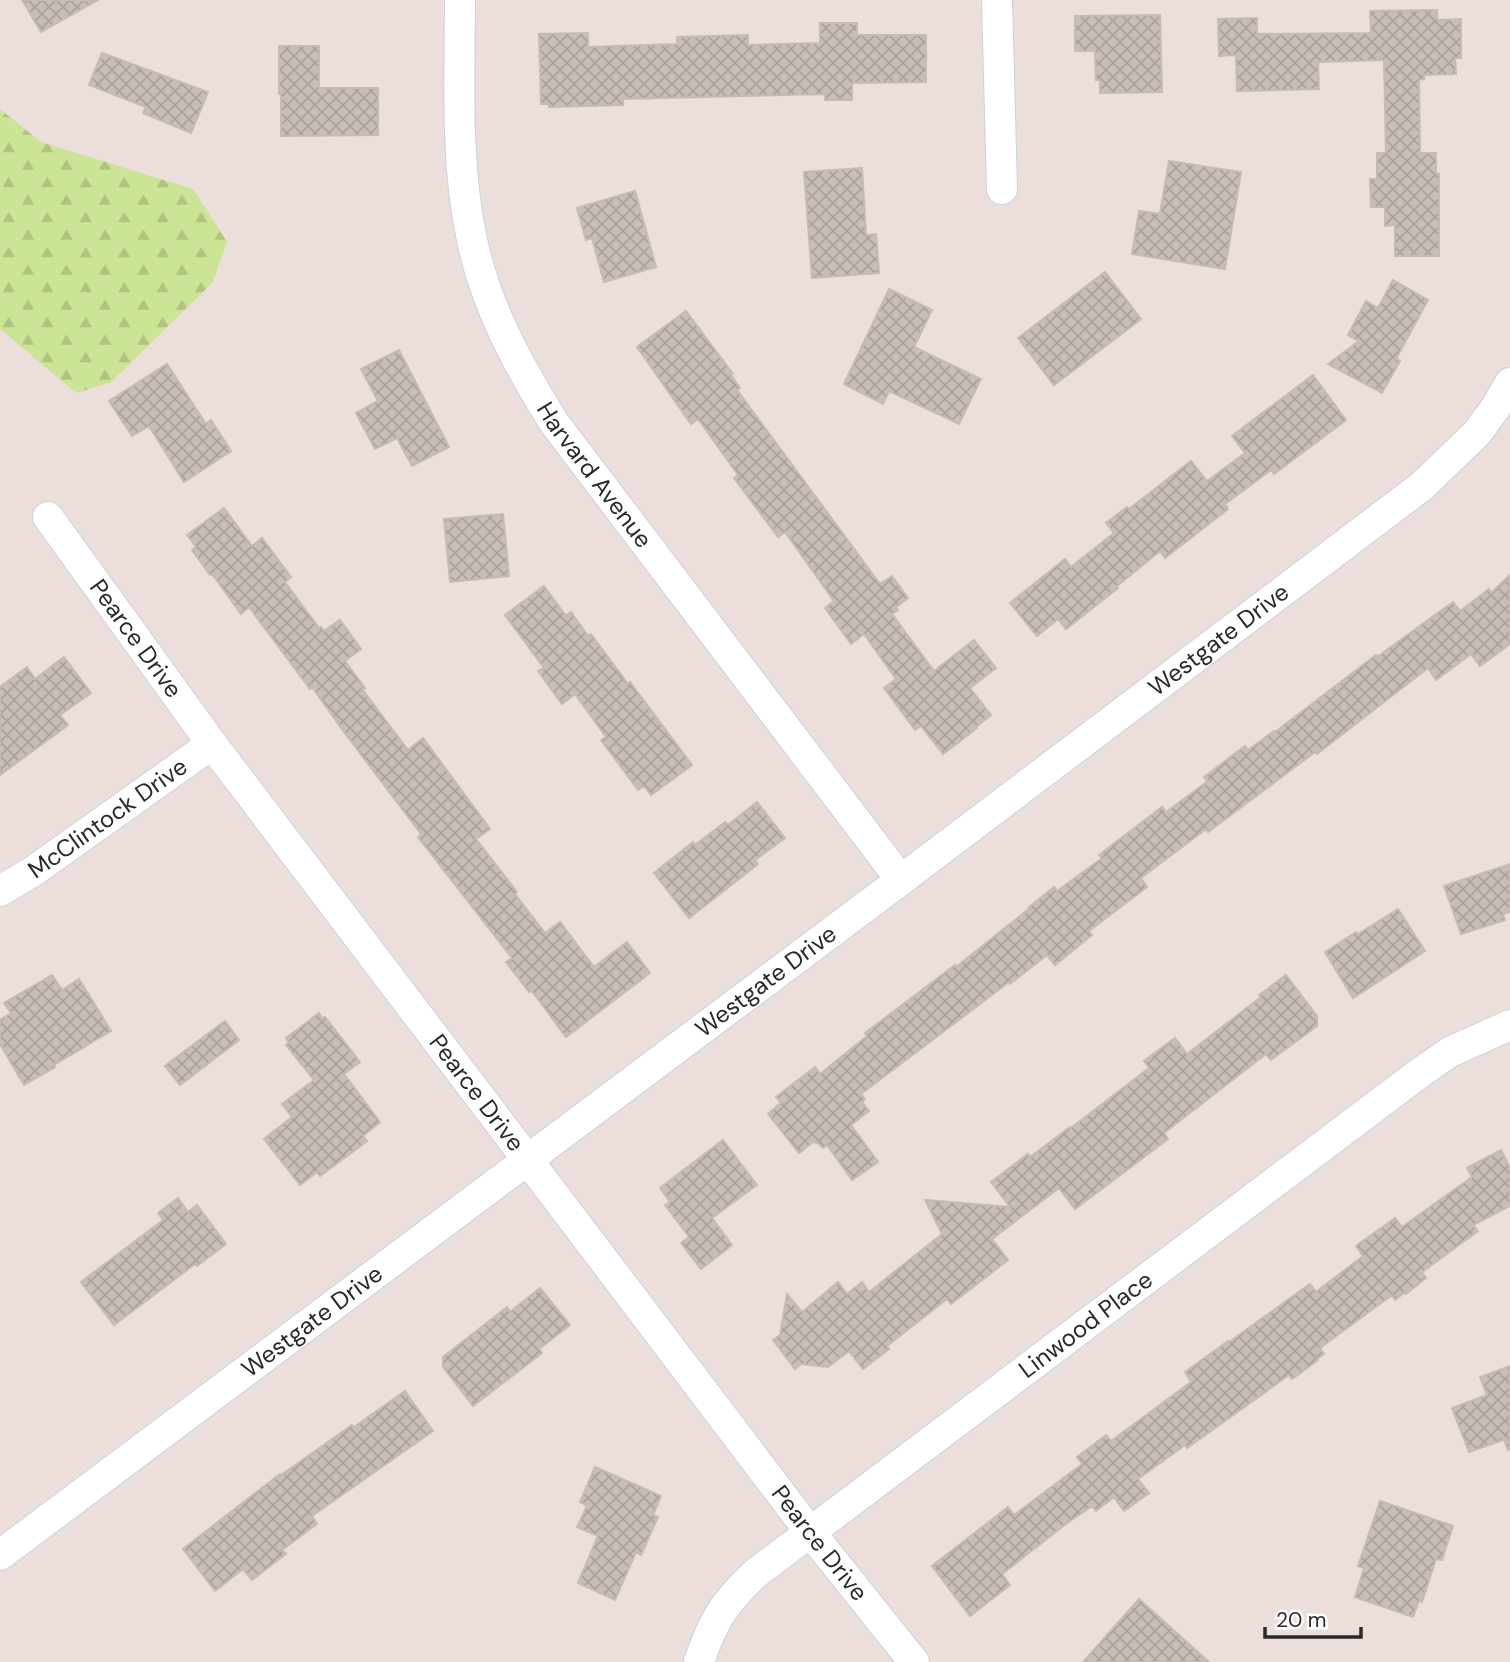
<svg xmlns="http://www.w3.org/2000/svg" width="1510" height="1662" viewBox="0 0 1510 1662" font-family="'DM Sans',sans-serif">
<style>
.forest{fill:url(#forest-firs)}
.building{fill:url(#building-cross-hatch);stroke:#c7bab4;stroke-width:2}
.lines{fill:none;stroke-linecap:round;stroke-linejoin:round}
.minor-casing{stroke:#c9d3dc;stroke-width:32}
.minor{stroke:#fff;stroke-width:30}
.labels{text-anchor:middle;stroke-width:7;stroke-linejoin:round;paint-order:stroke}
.street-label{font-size:24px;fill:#292929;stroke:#fff}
</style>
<defs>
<pattern id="forest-firs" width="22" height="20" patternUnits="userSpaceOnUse" patternTransform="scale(1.75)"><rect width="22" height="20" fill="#cbe495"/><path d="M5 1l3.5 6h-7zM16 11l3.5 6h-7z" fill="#aec480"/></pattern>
<pattern id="building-cross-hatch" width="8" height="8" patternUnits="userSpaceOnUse" patternTransform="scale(1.75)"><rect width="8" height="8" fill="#c7bdb9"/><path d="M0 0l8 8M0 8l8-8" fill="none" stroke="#aba29f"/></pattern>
</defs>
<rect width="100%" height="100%" fill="#ecdeda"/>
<path class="forest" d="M 0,109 L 41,142 L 193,189 L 227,242 L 212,283 L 111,382 L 76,393 L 0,329 Z"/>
<path class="building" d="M 22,0 L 98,0 L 41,32 Z
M 1437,10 L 1437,20 L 1461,19 L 1461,58 L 1455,58 L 1456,74 L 1424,75 L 1424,79 L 1419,80 L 1420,153 L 1436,153 L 1436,173 L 1439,174 L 1439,256 L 1395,256 L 1395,225 L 1385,226 L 1385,207 L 1371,207 L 1370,179 L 1377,179 L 1377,153 L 1386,153 L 1384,60 L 1318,62 L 1319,89 L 1237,91 L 1236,55 L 1219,56 L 1218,19 L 1257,18 L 1257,34 L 1371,33 L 1370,11 Z
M 1160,15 L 1162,92 L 1100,93 L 1100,80 L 1096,80 L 1095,51 L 1075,51 L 1075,16 Z
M 820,23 L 857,23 L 857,35 L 926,35 L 926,82 L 852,83 L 852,100 L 825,100 L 825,94 L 623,99 L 623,105 L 549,107 L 549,104 L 541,104 L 539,34 L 588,33 L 588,47 L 677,44 L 677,37 L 748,35 L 748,45 L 820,43 Z
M 279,46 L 319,46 L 319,88 L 378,88 L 378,135 L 281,136 L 281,94 L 279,94 Z
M 102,53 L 208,92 L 191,133 L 143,113 L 146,107 L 89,85 Z
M 1169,161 L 1241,172 L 1225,269 L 1132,254 L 1139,211 L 1160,214 Z
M 862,168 L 866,235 L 876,234 L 879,273 L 812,278 L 804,172 Z
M 635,191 L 656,267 L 604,282 L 592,238 L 586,240 L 577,208 Z
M 1105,272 L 1141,319 L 1054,385 L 1018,338 Z
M 1393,280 L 1428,300 L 1396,359 L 1400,361 L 1382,393 L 1328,364 L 1359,341 L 1348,335 L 1366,301 L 1378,308 Z
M 889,289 L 932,310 L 914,347 L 981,379 L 959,424 L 889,391 L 883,404 L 844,384 Z
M 686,311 L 733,374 L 731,375 L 740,388 L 737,390 L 880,584 L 892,576 L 908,598 L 896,607 L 898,610 L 892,614 L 934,671 L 974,640 L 996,668 L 970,688 L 991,715 L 976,727 L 977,728 L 943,754 L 921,726 L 915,730 L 884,688 L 896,679 L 864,634 L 851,644 L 825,608 L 834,601 L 785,532 L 778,537 L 734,478 L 738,475 L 698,419 L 691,424 L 637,347 Z
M 399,350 L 449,447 L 412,466 L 397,438 L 375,449 L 356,413 L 378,401 L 361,369 Z
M 167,364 L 206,424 L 211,420 L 231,451 L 184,482 L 149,426 L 132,436 L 109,401 Z
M 1313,375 L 1346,420 L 1274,474 L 1271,470 L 1225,504 L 1228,509 L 1165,558 L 1160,551 L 1117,586 L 1118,588 L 1066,629 L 1058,619 L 1037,636 L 1010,603 L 1065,559 L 1071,567 L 1114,533 L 1106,523 L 1127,507 L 1129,509 L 1191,461 L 1207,481 L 1245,453 L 1232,436 Z
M 224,508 L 252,546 L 262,538 L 291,577 L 285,582 L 319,628 L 321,627 L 324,631 L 340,620 L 361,649 L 345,661 L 365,688 L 362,689 L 408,750 L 423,738 L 490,829 L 476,839 L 517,892 L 515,894 L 545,933 L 560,922 L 594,967 L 627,942 L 650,973 L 566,1037 L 532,991 L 529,992 L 506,962 L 512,958 L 418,837 L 421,834 L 344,732 L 312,687 L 310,689 L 249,607 L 241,614 L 212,574 L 210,575 L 192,550 L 196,547 L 187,535 Z
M 503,514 L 509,576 L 450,582 L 444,519 Z
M 1510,575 L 1510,644 L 1480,666 L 1471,654 L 1436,680 L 1428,668 L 1317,754 L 1315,752 L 1208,832 L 1206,829 L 1141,878 L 1147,887 L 1089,931 L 1092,935 L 1055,965 L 1047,955 L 1010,984 L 1009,982 L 861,1094 L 865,1099 L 862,1102 L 869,1111 L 851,1125 L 878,1162 L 852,1180 L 827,1145 L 823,1148 L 817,1142 L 816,1143 L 814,1141 L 799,1153 L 768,1114 L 781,1103 L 776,1097 L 815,1067 L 820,1074 L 867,1036 L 865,1033 L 955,965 L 956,967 L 1030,908 L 1029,907 L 1054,887 L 1057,891 L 1102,858 L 1099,855 L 1162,807 L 1166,812 L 1208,781 L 1204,777 L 1245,746 L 1248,750 L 1274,731 L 1275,732 L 1376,655 L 1377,657 L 1453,602 L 1460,611 L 1489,589 L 1491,593 Z
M 544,586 L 566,616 L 571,612 L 588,636 L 591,634 L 628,684 L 630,682 L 692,765 L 651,795 L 644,786 L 638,790 L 601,740 L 606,737 L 575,694 L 562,704 L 538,671 L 544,668 L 505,615 Z
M 64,657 L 91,693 L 60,715 L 68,725 L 0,775 L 0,687 L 27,667 L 35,679 Z
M 757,802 L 785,838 L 755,860 L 758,864 L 689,918 L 654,873 L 693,842 L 695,845 L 725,822 L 728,825 Z
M 1510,864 L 1510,912 L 1503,914 L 1505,920 L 1461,934 L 1444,886 Z
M 1398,909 L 1425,951 L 1353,998 L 1325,952 L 1356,932 L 1358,934 Z
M 52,975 L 62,990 L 79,979 L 111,1031 L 54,1065 L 55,1067 L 24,1085 L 0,1044 L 0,1020 L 11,1013 L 4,1003 Z
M 1286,975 L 1317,1016 L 1317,1026 L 1271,1060 L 1266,1054 L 1164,1133 L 1168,1139 L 1075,1209 L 1059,1188 L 992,1239 L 1008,1260 L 951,1304 L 947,1299 L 887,1346 L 889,1349 L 863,1369 L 849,1351 L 828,1367 L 801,1364 L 795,1369 L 773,1340 L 780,1335 L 787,1294 L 802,1312 L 838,1282 L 847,1294 L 862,1282 L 869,1292 L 942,1234 L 925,1200 L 1010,1207 L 991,1182 L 1028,1154 L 1030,1157 L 1070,1127 L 1071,1128 L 1149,1068 L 1144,1061 L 1175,1038 L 1187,1054 L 1261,997 L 1259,995 Z
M 319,1013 L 322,1018 L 325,1017 L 360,1062 L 344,1074 L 380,1122 L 363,1136 L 367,1141 L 320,1176 L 317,1172 L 300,1185 L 264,1139 L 292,1117 L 282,1104 L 314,1080 L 286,1045 L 289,1043 L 286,1038 Z
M 225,1021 L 239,1040 L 180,1085 L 165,1066 Z
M 723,1140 L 757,1185 L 712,1218 L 732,1245 L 701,1269 L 681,1243 L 689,1237 L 665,1205 L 670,1202 L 660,1188 Z
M 1501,1150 L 1510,1168 L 1510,1206 L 1473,1225 L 1478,1231 L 1422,1272 L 1426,1278 L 1406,1294 L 1405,1292 L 1395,1300 L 1392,1295 L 1320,1348 L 1324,1354 L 1317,1359 L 1318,1360 L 1292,1379 L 1289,1375 L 1187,1448 L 1185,1445 L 1138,1479 L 1149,1493 L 1124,1511 L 1114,1497 L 1096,1511 L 1092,1506 L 1066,1524 L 1002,1574 L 1010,1585 L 970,1616 L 932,1566 L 1008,1507 L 1014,1515 L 1082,1464 L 1077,1457 L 1106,1435 L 1111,1441 L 1191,1382 L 1185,1372 L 1228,1341 L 1229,1342 L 1310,1284 L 1316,1292 L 1363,1256 L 1356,1246 L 1395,1218 L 1402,1227 L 1472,1177 L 1467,1168 Z
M 178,1198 L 188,1212 L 197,1205 L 226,1244 L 197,1266 L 195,1264 L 114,1325 L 81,1282 L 163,1220 L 158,1213 Z
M 540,1288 L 570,1325 L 539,1349 L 542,1353 L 473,1406 L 443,1367 L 443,1357 L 507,1307 L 510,1312 Z
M 1510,1366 L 1510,1449 L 1508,1450 L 1502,1434 L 1503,1440 L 1469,1452 L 1452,1408 L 1487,1395 L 1480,1377 Z
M 405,1391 L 433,1431 L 312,1516 L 317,1524 L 282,1550 L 286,1554 L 252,1580 L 243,1569 L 215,1591 L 183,1549 L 280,1474 L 281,1475 L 352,1425 L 354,1427 Z
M 595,1467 L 661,1496 L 653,1515 L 658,1517 L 641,1555 L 636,1552 L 615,1600 L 578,1583 L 598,1536 L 577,1527 L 587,1506 L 580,1502 Z
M 1380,1501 L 1453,1526 L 1442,1560 L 1436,1559 L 1422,1602 L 1419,1601 L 1413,1617 L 1355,1597 L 1364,1568 L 1358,1566 Z
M 1139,1599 L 1209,1662 L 1083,1662 Z"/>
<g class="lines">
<defs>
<g id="minor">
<path id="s1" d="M 460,0 C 460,80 455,161 472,240 C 486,307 519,367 555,424 L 901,880"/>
<path d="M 997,0 L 1002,189"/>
<path id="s2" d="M 48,517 L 212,744 L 810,1532 L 914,1662"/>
<path id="s3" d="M 0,891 L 32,872 L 212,744"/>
<path id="s4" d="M 0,1555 L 901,880 L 1422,486 L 1477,433 L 1496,407 L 1510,383"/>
<path id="s5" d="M 699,1662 C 713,1620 724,1603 756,1573 L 1421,1072 L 1450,1052 L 1510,1025"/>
</g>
</defs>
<use href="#minor" class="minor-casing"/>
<use href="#minor" class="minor"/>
</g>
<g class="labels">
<g class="street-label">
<text dy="8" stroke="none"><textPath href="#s1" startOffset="508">Harvard Avenue</textPath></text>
<text dy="8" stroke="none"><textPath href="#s2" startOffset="150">Pearce Drive</textPath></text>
<text dy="8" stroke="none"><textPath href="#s4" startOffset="1524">Westgate Drive</textPath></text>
<text dy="8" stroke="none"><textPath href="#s3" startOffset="130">McClintock Drive</textPath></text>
<text dy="8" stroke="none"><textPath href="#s4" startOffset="957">Westgate Drive</textPath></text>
<text dy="8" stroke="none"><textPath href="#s2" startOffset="718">Pearce Drive</textPath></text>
<text dy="8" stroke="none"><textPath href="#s4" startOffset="390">Westgate Drive</textPath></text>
<text dy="8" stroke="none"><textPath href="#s5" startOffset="520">Linwood Place</textPath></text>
<text dy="8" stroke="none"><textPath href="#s2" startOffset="1284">Pearce Drive</textPath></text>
</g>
</g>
<path d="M1265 1627v10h96v-10" fill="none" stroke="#292929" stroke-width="3.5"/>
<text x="1276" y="1627" font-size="21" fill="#292929" stroke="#ffffff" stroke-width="5" paint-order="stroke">20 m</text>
</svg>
